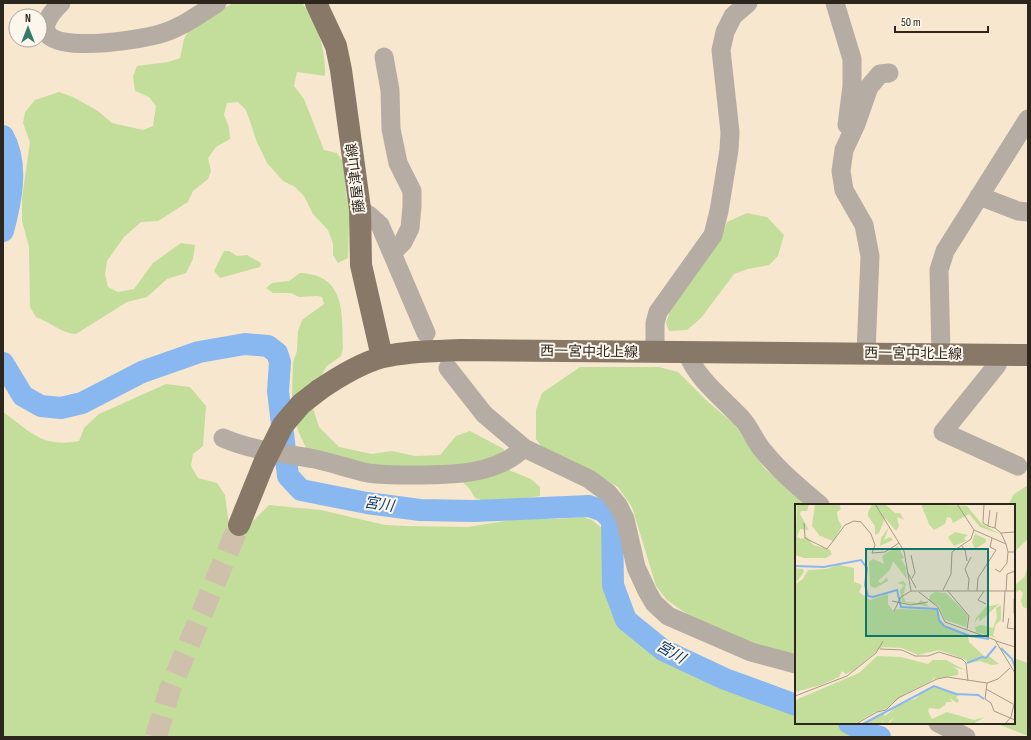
<svg xmlns="http://www.w3.org/2000/svg" width="1031" height="740" viewBox="0 0 1031 740" font-family="'Sofia Sans Condensed','Noto Sans JP',sans-serif">
<style>
.green{fill:#c2de9a}
.lines{fill:none;stroke-linecap:round;stroke-linejoin:round}
.river{stroke:#89b8f0;stroke-width:22}
.major-tunnel{stroke:#cfc0ab;stroke-width:22;stroke-dasharray:22 11;stroke-linecap:butt}
.minor{stroke:#b5aca3;stroke-width:19}
.major{stroke:#887868;stroke-width:22}
.major-bridge{stroke:#887868;stroke-width:22}
.labels{text-anchor:middle;stroke-width:4;stroke-linejoin:round;paint-order:stroke}
.street-label{font-size:14px;fill:#2c261d;stroke:#fdf6ec}
.water-label{font-size:15px;font-style:italic;fill:#0c3e70;stroke:#fdf6ec}
.inset-river{fill:none;stroke:#89b8f0;stroke-width:2}
.inset-road{fill:none;stroke:#a69a88;stroke-width:1}
.view{fill:#0f766e;fill-opacity:0.15;stroke:#0f766e;stroke-width:2}
.inset-edge{fill:none;stroke:#2c261d;stroke-width:2}
</style>
<rect width="100%" height="100%" fill="#f8e7cf"/>
<path class="green" d="M 233,3 L 302,3 C 318,23 326,51 325,76 L 297,72 L 294,86 L 304,99 L 324,150 L 337,153 L 344,163 L 346,195 L 353,214 L 349,225 L 348,258 L 338,263 L 333,255 L 333,244 L 328,230 L 313,214 L 304,196 L 295,187 L 283,181 L 267,163 L 257,142 L 246,110 L 238,102 L 227,103 L 224,115 L 229,127 L 230,139 L 216,147 L 208,158 L 211,171 L 208,179 L 193,191 L 188,202 L 158,221 L 141,222 L 124,237 L 107,261 L 105,274 L 108,287 L 118,292 L 134,289 L 153,263 L 181,243 L 195,245 L 193,259 L 186,273 L 167,279 L 147,297 L 127,302 L 76,334 C 61,333 50,322 36,317 L 30,307 L 29,247 L 22,221 L 22,198 L 30,142 L 23,123 L 25,112 L 35,100 L 59,92 L 73,97 L 98,111 L 112,123 L 143,130 L 153,126 L 156,106 L 149,97 L 135,91 L 133,76 L 137,66 L 168,62 L 180,58 L 184,39 L 190,28 Z
M 747,213 L 767,217 L 784,235 L 778,256 L 769,265 L 748,269 L 734,274 L 701,318 L 687,330 L 669,331 L 666,323 L 672,303 L 719,242 L 727,222 Z
M 224,251 L 229,251 L 237,256 L 247,255 L 261,263 L 260,267 L 220,278 L 214,271 Z
M 300,273 C 346,275 342,313 343,348 L 341,356 L 327,366 L 321,376 L 313,408 L 319,427 L 339,447 L 372,454 L 392,451 L 415,456 L 440,455 L 456,436 L 470,431 L 504,449 L 503,455 L 509,470 L 531,479 L 540,487 L 540,496 L 491,503 L 475,498 L 469,488 L 450,471 L 387,470 L 307,450 L 298,431 L 292,398 L 293,362 L 297,351 L 298,331 L 302,320 L 324,304 L 322,297 L 317,296 L 299,297 L 291,293 L 273,293 L 266,288 L 272,283 L 289,281 Z
M 580,367 L 659,367 L 678,372 L 706,400 L 734,424 L 765,469 L 811,505 L 796,505 L 796,655 L 747,642 L 687,614 L 667,600 L 656,586 L 632,507 L 618,487 L 582,466 L 543,449 L 536,439 L 536,410 L 542,393 Z
M 166,384 L 190,387 L 206,406 L 203,446 L 193,454 L 191,466 L 198,478 L 217,483 L 225,495 L 229,525 L 245,529 L 269,505 L 321,510 L 385,525 L 407,526 L 468,527 L 523,518 L 558,519 L 583,517 L 592,520 L 604,530 L 606,537 L 607,596 L 610,606 L 618,616 L 663,656 L 672,661 L 796,710 L 796,723 C 821,723 845,721 865,737 L 3,737 L 3,412 C 31,432 42,448 79,441 L 84,428 L 99,414 Z
M 1028,485 L 1028,539 L 1014,552 L 1014,505 L 1008,505 L 1014,494 Z
M 1028,565 L 1028,609 L 1023,607 L 1021,601 L 1023,593 L 1020,590 L 1014,594 L 1014,586 L 1025,576 Z
M 1014,658 L 1028,663 L 1028,736 L 998,724 L 980,723 L 1014,723 Z"/>
<g class="lines">
<path class="river" d="M 3,136 C 19,164 11,201 3,231
M 3,363 L 23,396 L 41,406 L 61,408 L 82,403 L 142,372 L 199,352 L 245,344 L 268,346 L 277,353 L 280,362 L 278,391 L 288,476 L 301,490 L 367,503 L 420,510 L 474,511 L 589,506 L 603,511 L 612,520 L 613,585 L 626,620 L 663,650 L 725,679 L 796,705
M 849,723 L 867,733 L 880,737"/>
<path class="major-tunnel" d="M 156,737 L 170,689 L 239,525"/>
<path class="minor" d="M 61,3 C 0,63 139,41 163,33 C 182,27 200,14 217,3
M 835,3 L 852,59 L 852,86 L 847,125
M 384,57 L 390,90 L 391,129 L 398,163 L 412,191 L 412,206 L 410,228 L 403,242 L 393,252
M 979,196 L 1018,211 L 1028,212
M 360,209 L 370,216 L 380,225 L 426,333
M 655,352 L 655,323 L 658,312 L 713,235 L 719,211 L 729,150 L 730,132 L 721,50 L 725,32 L 733,16 L 748,3
M 687,352 C 696,379 724,399 743,420 C 750,428 754,439 761,448 C 778,470 799,487 820,505
M 866,353 L 870,256 L 864,225 L 844,190 L 841,171 L 844,150 L 856,124 L 869,87 L 880,74 L 889,73
M 941,354 L 939,270 L 945,251 L 1028,119
M 1000,354 L 997,365 L 943,432 L 1018,466
M 448,368 L 484,414 L 524,448 L 589,479 L 608,493 L 618,505 L 625,519 L 636,567 L 647,591 L 654,603 L 668,616 L 751,652 L 796,664
M 223,438 C 253,451 283,453 315,459 C 333,463 350,469 368,473 C 382,475 397,475 411,475 C 448,475 495,476 524,448
M 938,723 L 966,737"/>
<path class="major" d="M 316,3 L 336,46 L 341,70 L 360,209 L 361,265 L 382,357
M 319,390 C 338,377 361,363 383,357 C 408,351 435,351 460,350 L 1028,355"/>
<path class="major-bridge" d="M 239,525 L 264,463 L 283,425 L 301,404 L 319,390"/>
</g>
<g class="labels">
<g class="street-label">
<text transform="translate(355 178) rotate(-97)" y="5">藤屋津山線</text>
<text transform="translate(589 351) rotate(1)" y="5">西一宮中北上線</text>
<text transform="translate(913 353) rotate(1)" y="5">西一宮中北上線</text>
</g>
<g class="water-label">
<text transform="translate(379 504) rotate(8)" y="5">宮川</text>
<text transform="translate(671 652) rotate(30)" y="5">宮川</text>
</g>
</g>
<g transform="translate(795 504)">
<rect width="220" height="220" fill="#f8e7cf"/>
<path d="M 2,0 L 14,0 L 12,7 L 6,7 L 5,10 L 14,26 L 5,25 L 2,33 L 6,35 L 12,33 L 18,41 L 35,46 L 37,50 L 31,54 L 9,54 L 0,51 ZM 20,0 L 44,0 L 46,5 L 42,8 L 43,16 L 47,22 L 38,37 L 25,32 L 17,22 ZM 90,0 L 100,9 L 105,9 L 109,16 L 102,13 L 104,22 L 101,27 L 90,14 L 84,29 L 80,31 L 80,22 L 73,12 L 73,8 L 77,1 ZM 126,0 L 172,2 L 187,20 L 205,30 L 185,23 L 174,10 L 158,19 L 156,14 L 152,13 L 150,20 L 139,26 L 134,20 ZM 94,23 L 89,36 L 95,33 L 98,36 L 85,42 L 86,34 ZM 160,28 L 173,31 L 169,34 L 171,37 L 159,42 L 153,33 ZM 180,30 L 191,35 L 191,38 L 180,45 L 177,38 ZM 103,42 L 109,54 L 106,55 L 111,63 L 112,75 L 98,57 L 95,66 L 83,77 L 86,79 L 92,73 L 93,77 L 80,84 L 75,82 L 74,58 L 78,55 L 89,60 L 87,52 ZM 44,61 L 59,64 L 59,78 L 65,80 L 67,82 L 64,88 L 75,96 L 93,90 L 93,100 L 98,107 L 103,105 L 141,106 L 143,116 L 149,122 L 173,132 L 174,138 L 188,151 L 191,154 L 194,152 L 204,160 L 197,161 L 185,157 L 174,159 L 169,155 L 144,146 L 123,151 L 107,144 L 87,143 L 59,166 L 51,170 L 47,167 L 44,173 L 26,181 L 0,188 L 0,64 L 8,65 L 9,68 L 0,80 L 8,75 L 13,66 L 32,65 ZM 108,77 L 111,80 L 108,93 L 111,98 L 123,99 L 126,96 L 135,103 L 107,98 L 105,87 L 109,81 L 102,79 ZM 140,88 L 151,89 L 167,105 L 173,112 L 171,123 L 150,116 L 144,102 L 134,97 L 135,91 ZM 204,100 L 184,118 L 184,113 L 179,120 L 181,114 L 191,103 ZM 206,101 L 206,116 L 201,120 L 198,131 L 202,134 L 181,128 L 180,123 L 186,121 L 198,124 L 202,113 L 201,104 ZM 82,152 L 106,153 L 133,160 L 138,156 L 151,156 L 170,166 L 158,163 L 163,166 L 163,171 L 139,175 L 139,171 L 138,176 L 110,190 L 91,205 L 80,208 L 61,219 L 0,220 L 0,198 L 3,195 L 64,169 ZM 139,183 L 166,190 L 161,193 L 164,196 L 162,199 L 155,194 L 157,198 L 151,198 L 150,201 L 144,205 L 134,204 L 133,207 L 137,215 L 152,208 L 179,216 L 190,213 L 178,220 L 94,220 L 100,212 L 92,220 L 87,220 L 88,215 L 86,220 L 66,220 L 81,212 L 89,210 L 90,212 L 108,198 L 120,195 L 126,189 Z" fill="#c2de9a"/>
<path class="inset-river" d="M 0,62 L 29,63 L 66,56 L 72,64 L 70,81 L 73,92 L 78,93 L 102,86 L 106,103 L 142,105 L 144,116 L 149,122 L 175,132 L 194,135M 206,144 L 217,155 L 220,163M 172,159 L 187,153 L 191,154 L 201,142M 68,220 L 139,182 L 161,190 L 183,191 L 189,195"/>
<path class="inset-road" d="M 80,0 L 109,47 L 116,87M 162,0 L 179,26 L 211,40 L 213,48 L 220,48M 189,0 L 188,19 L 193,22M 195,6 L 193,22 L 200,24M 202,8 L 200,24 L 206,29M 9,19 L 10,34 L 32,45 L 50,21 L 59,17 L 66,18 L 76,30 L 80,41 L 77,49 L 90,48 L 104,39M 211,40 L 206,29 L 220,28M 166,41 L 170,46 L 172,57M 116,51 L 120,69 L 117,74M 200,65 L 205,68 L 212,59 L 213,48M 113,69 L 121,84M 148,86 L 156,70 L 157,48 L 176,35 L 179,26M 152,86 L 174,112 L 172,125M 173,86 L 174,75 L 170,65 L 176,53M 182,87 L 183,74 L 201,46 L 195,43 L 197,34M 189,87 L 183,96 L 191,100M 211,87 L 212,70 L 220,67M 124,88 L 143,103 L 150,118 L 200,136 L 220,169M 97,97 L 116,101 L 133,98M 99,107 L 106,93 L 116,87 L 220,87M 219,109 L 219,95M 214,114 L 212,124 L 220,125M 208,118 L 210,87M 201,137 L 220,143M 85,145 L 107,146 L 120,152 L 133,152 L 144,148 L 167,155 L 171,159 L 173,177M 192,179 L 190,195 L 196,199 L 199,207 L 220,216M 191,185 L 218,200M 0,192 L 52,172 L 81,149 L 88,137M 61,220 L 82,208 L 91,206 L 103,194 L 142,175 L 152,173 L 192,179 L 203,175 L 215,164M 210,220 L 216,213 L 220,196"/>
<path class="view" d="M 71,45 L 193,45 L 193,132 L 71,132 Z"/>
<rect width="220" height="220" class="inset-edge"/>
</g>
<rect width="1031" height="740" fill="none" stroke="#2c261d" stroke-width="8"/>
<g transform="translate(28 28)"><circle r="19" fill="#fdf6ec" stroke="#a9a399"/>
<path d="M0-3L7 15L0 10L-7 15Z" fill="#377a6c"/>
<text y="-6" font-size="11" font-weight="bold" text-anchor="middle" fill="#2c261d">N</text>
</g>
<path d="M895 26v6h93v-6" fill="none" stroke="#2c261d" stroke-width="2"/>
<text x="901" y="26" font-size="12" fill="#2c261d" stroke="#fdf6ec" stroke-width="3" paint-order="stroke">50 m</text>
</svg>
